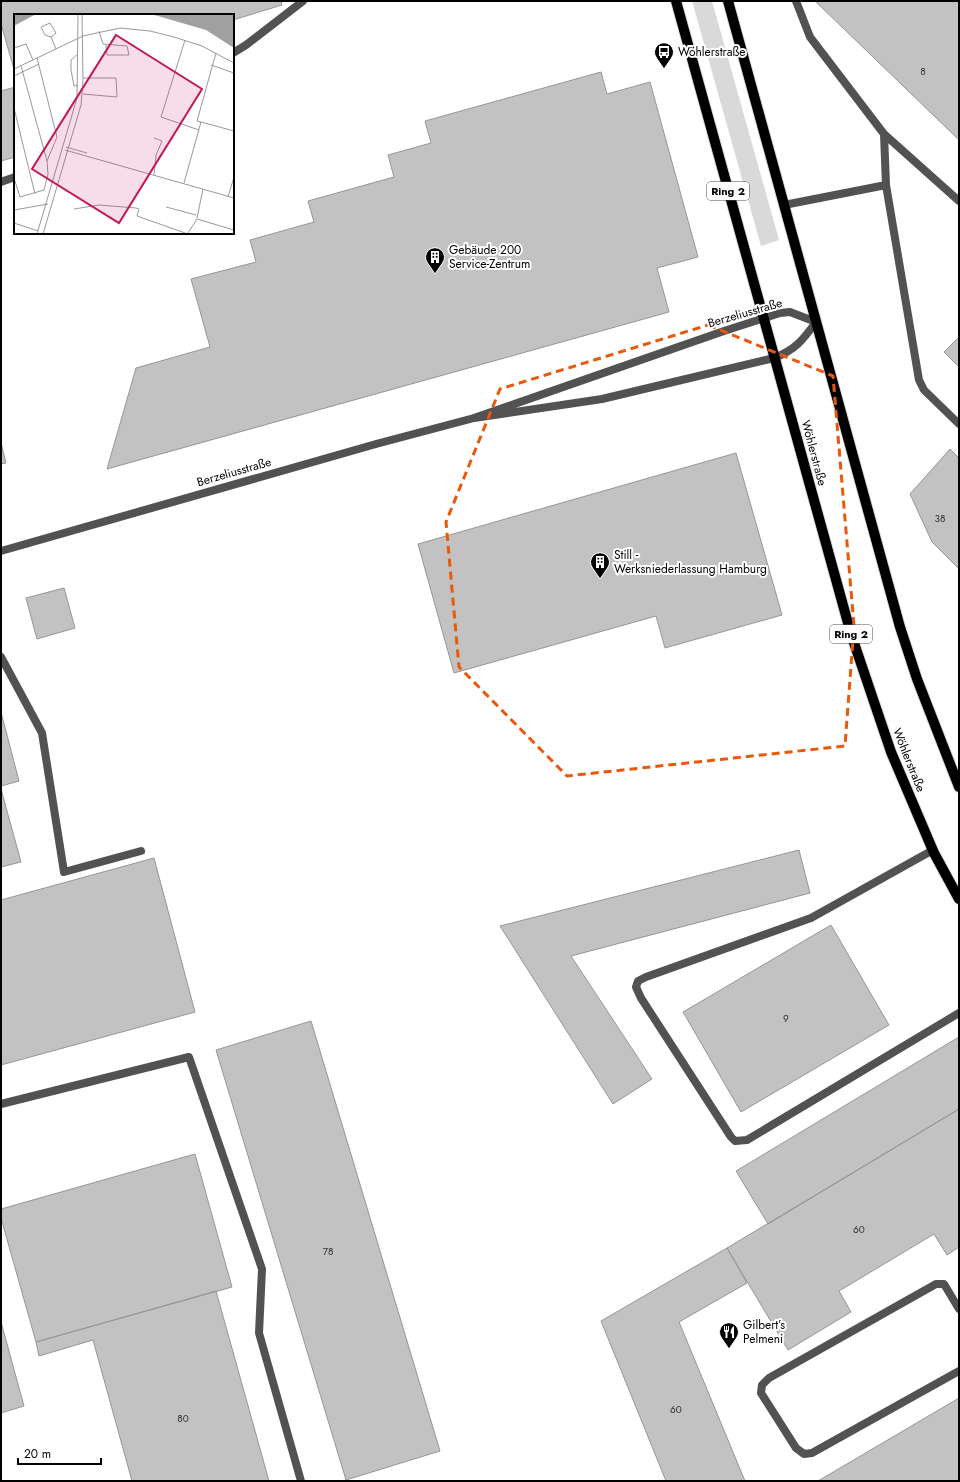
<svg xmlns="http://www.w3.org/2000/svg" width="960" height="1482" viewBox="0 0 960 1482" font-family="Jost,sans-serif">
<style>
.green{fill:#d9d9d9}
.building{fill:#c2c2c2;stroke:#969696}
.lines{fill:none;stroke-linecap:round;stroke-linejoin:round}
.primary-casing{stroke:#dbdbdb;stroke-width:12}
.lane{stroke:#525252;stroke-width:8}
.street{stroke:#525252;stroke-width:8}
.primary{stroke:#000;stroke-width:10}
.marked{fill:none;stroke:#e8590c;stroke-width:3;stroke-dasharray:8 5;stroke-linejoin:round}
.labels{text-anchor:middle;stroke-width:4;stroke-linejoin:round;paint-order:stroke}
.number-label{font-size:10px;fill:#303030}
.shield{fill:#fff;stroke:#4c4c4c;stroke-width:1}
.shield-label{font-size:11px;font-weight:bold;fill:#000}
.poi-label{font-size:12px;fill:#000;stroke:#fff;text-anchor:start}
.street-label{font-size:12px;fill:#000;stroke:#fff}
.inset-road{fill:none;stroke:#999;stroke-width:1}
.view{fill:#c2185b;fill-opacity:0.15;stroke:#c2185b;stroke-width:2}
.inset-edge{fill:none;stroke:#000;stroke-width:2}
</style>
<rect width="100%" height="100%" fill="#fff"/>
<path class="green" d="M 692,1 L 712,1 L 779,240 L 761,246 Z"/>
<path class="building" d="M 1,1 L 281,1 L 282,5 L 233,20 L 233,15 L 15,15 L 15,73 L 1,24 Z
M 815,1 L 959,1 L 959,140 Z
M 601,72 L 607,94 L 650,82 L 698,257 L 657,268 L 669,312 L 107,469 L 136,368 L 210,347 L 191,279 L 256,262 L 250,240 L 314,222 L 308,201 L 394,177 L 388,155 L 431,143 L 425,121 Z
M 15,87 L 15,157 L 1,161 L 1,91 Z
M 959,337 L 959,367 L 944,352 Z
M 1,443 L 6,463 L 1,464 Z
M 950,449 L 959,458 L 959,569 L 932,542 L 910,494 Z
M 736,453 L 782,615 L 665,648 L 656,616 L 454,673 L 418,544 Z
M 64,588 L 75,628 L 37,639 L 26,598 Z
M 1,712 L 19,781 L 1,786 Z
M 1,789 L 21,862 L 1,867 Z
M 799,850 L 810,893 L 571,956 L 652,1079 L 613,1104 L 500,926 Z
M 154,858 L 195,1012 L 1,1065 L 1,900 Z
M 831,925 L 889,1025 L 741,1112 L 683,1012 Z
M 311,1021 L 440,1451 L 346,1480 L 216,1050 Z
M 959,1037 L 959,1109 L 768,1224 L 736,1171 Z
M 959,1109 L 959,1247 L 947,1255 L 934,1234 L 839,1291 L 851,1312 L 788,1350 L 727,1248 Z
M 195,1154 L 232,1287 L 36,1342 L 1,1218 L 1,1209 Z
M 727,1248 L 747,1283 L 679,1322 L 745,1481 L 666,1481 L 601,1321 Z
M 216,1291 L 269,1481 L 132,1481 L 93,1340 L 39,1356 L 36,1342 Z
M 1,1322 L 24,1406 L 1,1413 Z
M 959,1398 L 959,1481 L 818,1481 Z"/>
<g class="lines">
<defs>
<path id="primary" d="M 676,1 L 851,634 L 891,752 L 934,853 L 959,899
M 728,1 L 900,627 L 917,679 L 959,787"/>
</defs>
<use href="#primary" class="primary-casing"/>
<path class="lane" d="M 796,1 L 810,37 L 884,134 L 886,185 L 919,380 L 924,390 L 959,424
M 233,53 L 246,45 L 303,1
M 884,134 L 959,201
M 1,182 L 15,177
M 784,205 L 886,185
M 1,657 L 42,733 L 64,872 L 141,851
M 933,850 L 811,918 L 646,977 L 638,981 L 636,987 L 641,998 L 731,1137 L 735,1141 L 747,1140 L 959,1013
M 1,1104 L 189,1057 L 262,1269 L 259,1333 L 301,1481
M 959,1309 L 944,1284 L 936,1284 L 769,1378 L 762,1385 L 761,1393 L 796,1448 L 804,1454 L 812,1453 L 959,1371"/>
<path class="street" d="M 1,551 L 376,444 L 474,418 L 724,331 L 780,313 L 790,312 L 816,322 C 803,340 795,350 774,358 L 602,399 L 474,418"/>
<use href="#primary" class="primary"/>
</g>
<path class="marked" d="M 708,325 L 833,376 L 854,626 L 845,746 L 567,776 L 459,667 L 446,522 L 500,389 Z"/>
<defs>
<symbol id="bus-pin" viewBox="-11 -11 22 30"><path d="M0 17L-7.5 6A9.5 9.5 0 1 1 7.5 6Z" fill="#000" stroke="#fff"/><path d="M-5-6H5V4H4V6H2V4H-2V6H-4V4H-5ZM-3.5-4V0h7V-4ZM-3.5 1.2v1.5H-2V1.2ZM2 1.2v1.5H3.5V1.2Z" fill="#fff"/></symbol>
<symbol id="building-pin" viewBox="-11 -11 22 30"><path d="M0 17L-7.5 6A9.5 9.5 0 1 1 7.5 6Z" fill="#000" stroke="#fff"/><path d="M-4-6H4V6H1V3H-1V6H-4ZM-2.5-4.3h1.7v1.8h-1.7ZM.8-4.3h1.7v1.8H.8ZM-2.5-1h1.7V.8h-1.7ZM.8-1h1.7V.8H.8Z" fill="#fff"/></symbol>
<symbol id="restaurant-pin" viewBox="-11 -11 22 30"><path d="M0 17L-7.5 6A9.5 9.5 0 1 1 7.5 6Z" fill="#000" stroke="#fff"/><path d="M-5-6h1v4h1v-4h1v4h1v-4h1v5L-1.5 .5V6h-2V.5L-5-1ZM5-6V6H3V1.5H1.5Q1.5-4 5-6Z" fill="#fff"/></symbol>
</defs>
<g fill-rule="evenodd">
<use href="#bus-pin" x="653" y="41" width="22" height="30"/>
<use href="#building-pin" x="424" y="246" width="22" height="30"/>
<use href="#building-pin" x="589" y="551" width="22" height="30"/>
<use href="#restaurant-pin" x="718" y="1321" width="22" height="30"/>
</g>
<g class="labels">
<g class="number-label">
<text x="923" y="75">8</text>
<text x="940" y="522">38</text>
<text x="786" y="1022">9</text>
<text x="859" y="1233">60</text>
<text x="328" y="1255">78</text>
<text x="676" y="1413">60</text>
<text x="183" y="1422">80</text>
</g>
<g class="shield">
<rect x="707" y="182" width="42" height="18" rx="3"/>
<rect x="830" y="625" width="42" height="18" rx="3"/>
</g>
<g class="shield-label">
<text x="728" y="195">Ring 2</text>
<text x="851" y="638">Ring 2</text>
</g>
<g class="poi-label">
<text x="678" y="56">Wöhlerstraße</text>
<text x="449" y="254">Gebäude 200<tspan x="449" dy="14">Service-Zentrum</tspan></text>
<text x="614" y="559">Still -<tspan x="614" dy="14">Werksniederlassung Hamburg</tspan></text>
<text x="743" y="1329">Gilbert’s<tspan x="743" dy="14">Pelmeni</tspan></text>
</g>
<g class="street-label">
<text transform="translate(745 313) rotate(-16)" y="4">Berzeliusstraße</text>
<text transform="translate(814 453) rotate(75)" y="4">Wöhlerstraße</text>
<text transform="translate(234 472) rotate(-16)" y="4">Berzeliusstraße</text>
<text transform="translate(909 760) rotate(68)" y="4">Wöhlerstraße</text>
</g>
</g>
<g transform="translate(14 14)">
<rect width="220" height="220" fill="#fff"/>
<path d="M 0,0 L 22,0 L 0,12 ZM 137,0 L 220,0 L 220,34 L 192,16 Z" fill="#a0a0a0"/>
<path class="inset-road" d="M 85,17 L 89,30 L 113,32 L 115,41 L 93,41 L 92,31M 37,23 L 31,21 L 27,13 L 36,9 L 42,19 L 37,23 L 42,35M 171,26 L 147,103 L 185,116M 0,34 L 12,30 L 19,46M 64,40 L 57,46 L 57,56 L 60,72 L 64,71M 197,51 L 220,59M 7,52 L 33,147M 0,55 L 69,22 L 106,14 L 136,17 L 160,23 L 188,32 L 220,49M 0,62 L 25,50M 69,80 L 103,83 L 102,64 L 69,64M 0,94 L 21,180M 187,108 L 183,107 L 202,39M 52,133 L 73,139M 51,136 L 220,184M 140,161 L 142,141 L 148,127 L 140,124M 0,164 L 6,183 L 30,176 L 34,160 L 33,147 L 43,123 L 23,44M 170,169 L 187,108 L 220,117M 214,183 L 220,163M 152,193 L 182,201M 60,195 L 85,191 L 122,194 L 125,195 L 123,202 L 174,220M 0,196 L 34,190M 183,204 L 189,175M 0,209 L 24,217M 174,219 L 183,205 L 220,216M 23,220 L 63,84 L 64,0M 29,220 L 67,91 L 69,67 L 68,0"/>
<path class="view" d="M 102,21 L 188,75 L 105,209 L 18,155 Z"/>
<rect width="220" height="220" class="inset-edge"/>
</g>
<rect width="960" height="1482" fill="none" stroke="#000000" stroke-width="4"/>
<path d="M18 1458v6h83v-6" fill="none" stroke="#000000" stroke-width="2"/>
<text x="24" y="1458" font-size="12" fill="#000000" stroke="#ffffff" stroke-width="3" paint-order="stroke">20 m</text>
</svg>
